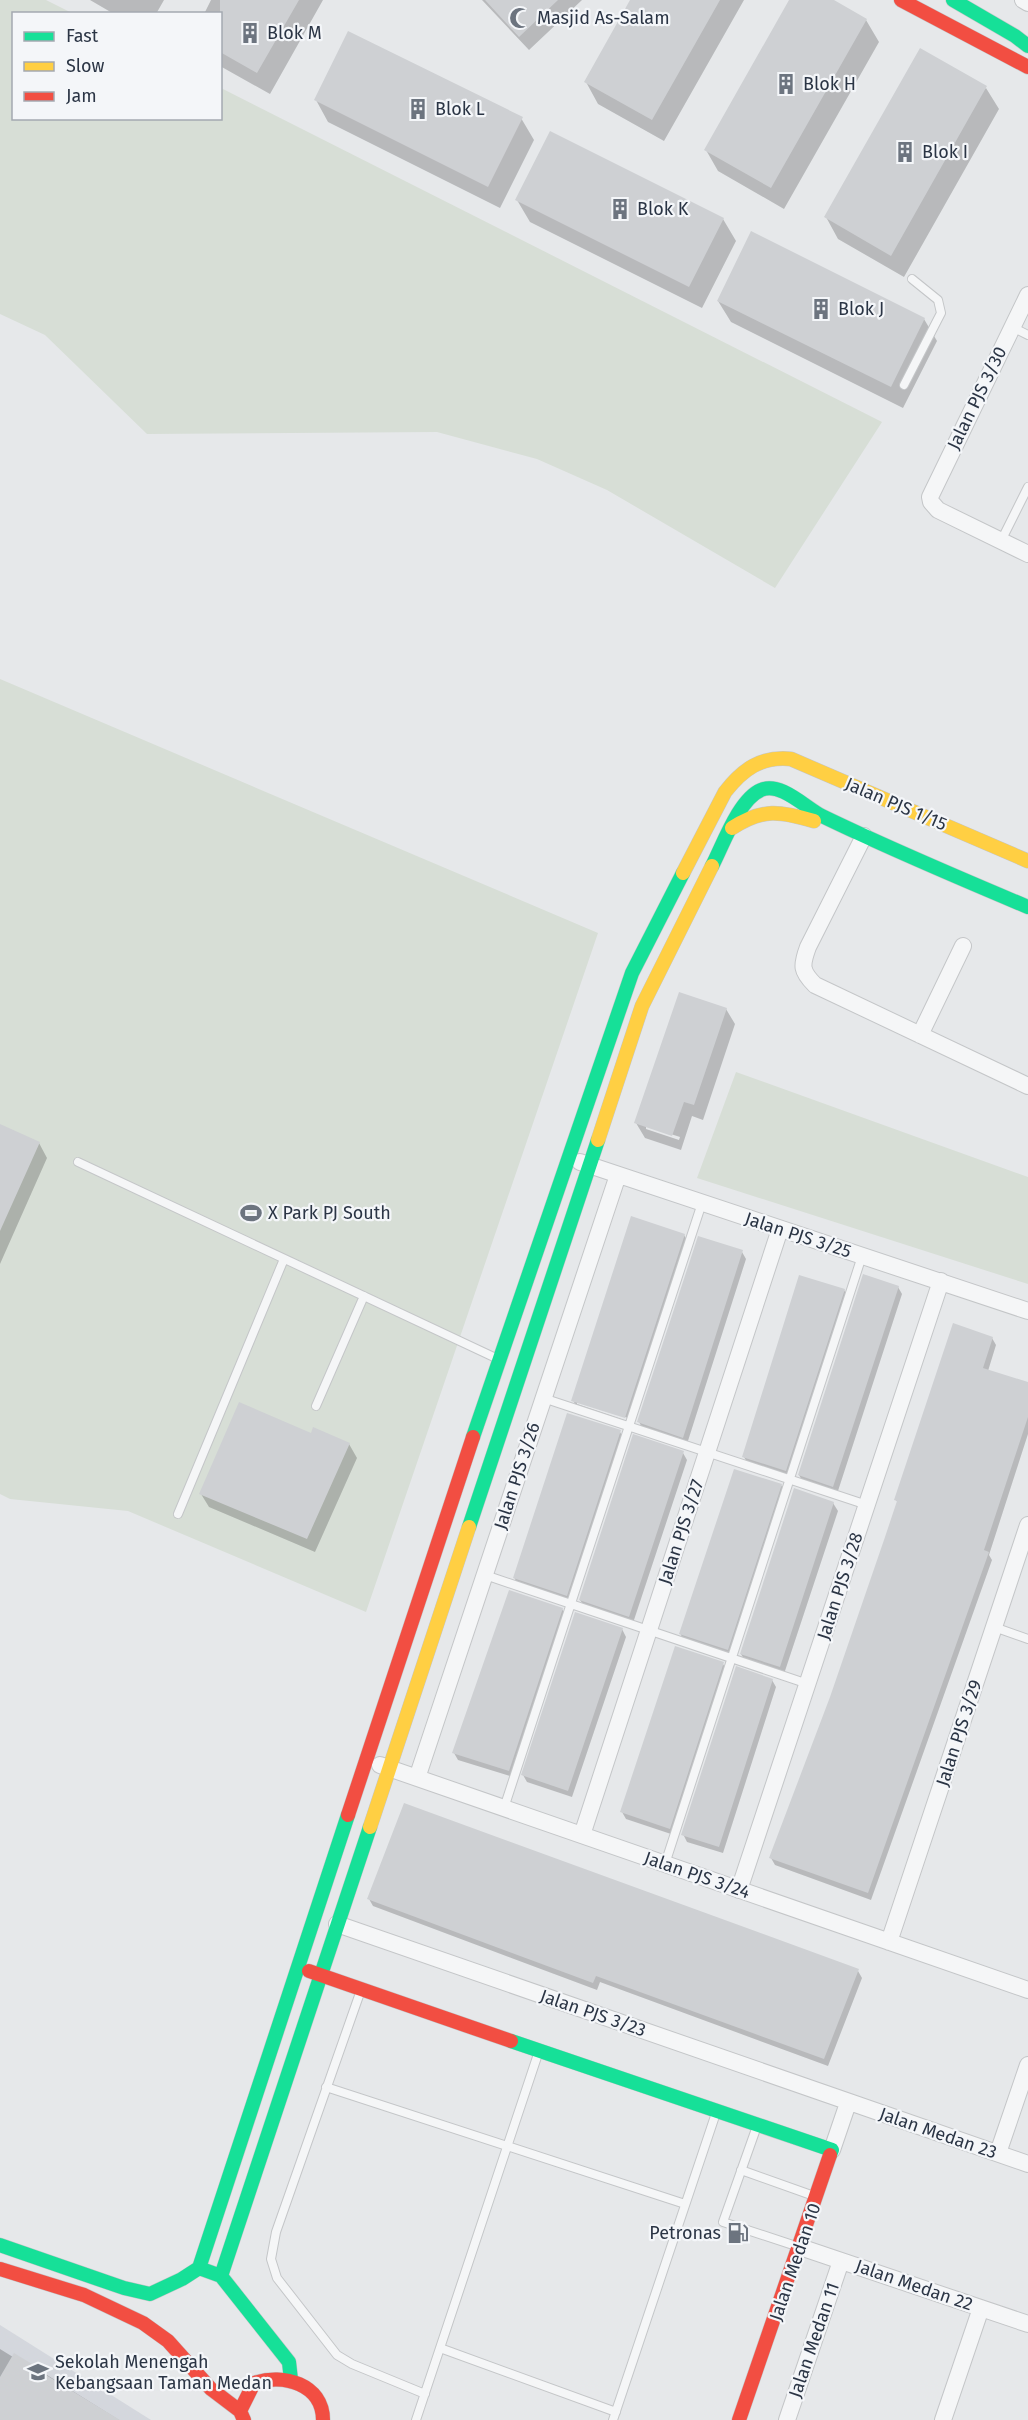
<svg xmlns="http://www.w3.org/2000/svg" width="1028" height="2420" viewBox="0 0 1028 2420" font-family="'Fira Sans',sans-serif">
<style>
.built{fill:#d4d7dd}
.green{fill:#d7ded6}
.shadow{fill:#0003;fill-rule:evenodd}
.building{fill:#ced0d3}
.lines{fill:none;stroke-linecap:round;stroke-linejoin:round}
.lane-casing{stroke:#c4c6c8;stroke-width:10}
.street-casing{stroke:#c4c6c8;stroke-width:18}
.fast-casing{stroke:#c4c6c8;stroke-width:15}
.slow-casing{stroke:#c4c6c8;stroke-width:15}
.jam-casing{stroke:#c4c6c8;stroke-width:15}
.lane{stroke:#f5f6f7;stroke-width:8}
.street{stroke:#f5f6f7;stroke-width:16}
.fast{stroke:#16e098;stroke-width:14}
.slow{stroke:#ffcf43;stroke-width:14}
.jam{stroke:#f24e42;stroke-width:14}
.labels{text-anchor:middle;stroke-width:4.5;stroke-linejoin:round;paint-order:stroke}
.poi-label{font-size:18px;fill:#2b3545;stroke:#f4f6f9;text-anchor:start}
.street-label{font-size:18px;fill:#2b3545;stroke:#f4f6f9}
</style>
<rect width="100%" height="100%" fill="#e6e8ea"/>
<path class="built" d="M 0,2325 L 151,2420 L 0,2420 Z"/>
<path class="green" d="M 0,0 L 46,0 L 72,13 L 14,14 L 14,118 L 220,118 L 221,88 L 882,422 L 775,588 L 607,490 L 537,459 L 437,432 L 147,434 L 45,335 L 0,314 Z
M 0,679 L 598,933 L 366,1612 L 128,1511 L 10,1499 L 0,1494 Z
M 736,1072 L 1028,1177 L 1028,1284 L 697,1178 Z"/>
<path class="shadow" d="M 90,0 L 164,0 L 156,14 L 114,14 Z
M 211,0 L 323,0 L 270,94 L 220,66 L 220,14 L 204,14 Z
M 482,0 L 582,0 L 529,50 Z
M 632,0 L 744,0 L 664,141 L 598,104 L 586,82 Z
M 790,0 L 831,0 L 866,20 L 879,42 L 784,209 L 718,171 L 706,150 Z
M 986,88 L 999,109 L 904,277 L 838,239 L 826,217 Z
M 316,100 L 521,118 L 534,140 L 500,208 L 328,122 Z
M 517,200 L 723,219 L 736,241 L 702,308 L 530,222 Z
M 718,301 L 924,319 L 937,341 L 903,408 L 731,322 Z
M 726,1009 L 735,1024 L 703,1120 L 692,1116 L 681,1150 L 645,1138 L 636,1123 ZM 646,1126 L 680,1137 L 679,1140 L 646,1129 Z
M 0,1126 L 39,1143 L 47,1158 L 0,1264 Z
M 684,1235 L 688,1242 L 631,1419 L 577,1401 L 577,1404 L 630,1422 L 629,1425 L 577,1408 L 573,1400 Z
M 742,1252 L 746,1259 L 687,1444 L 643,1429 L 639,1422 Z
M 898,1287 L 902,1294 L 837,1494 L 803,1482 L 799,1475 Z
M 844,1290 L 848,1297 L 789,1478 L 748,1464 L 744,1457 Z
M 992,1338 L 996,1345 L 988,1371 L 1028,1384 L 1028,1434 L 989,1555 L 992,1560 L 871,1900 L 775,1865 L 771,1858 L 831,1698 L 898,1503 L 896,1500 Z
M 620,1432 L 624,1439 L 571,1602 L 518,1585 L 514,1577 Z
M 311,1435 L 349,1444 L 357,1458 L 315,1552 L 209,1507 L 201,1494 Z
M 683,1453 L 687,1460 L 633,1623 L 585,1607 L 580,1600 Z
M 781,1485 L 785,1492 L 731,1657 L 684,1641 L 680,1633 Z
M 833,1503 L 838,1511 L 784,1674 L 745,1661 L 741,1654 Z
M 562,1609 L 566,1616 L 513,1777 L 458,1760 L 454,1753 Z
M 622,1629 L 626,1637 L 572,1797 L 527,1782 L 523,1775 Z
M 723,1664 L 727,1671 L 674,1835 L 626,1819 L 622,1812 Z
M 772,1680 L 776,1687 L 723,1853 L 687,1842 L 683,1834 Z
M 369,1899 L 858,1971 L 862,1978 L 828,2066 L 600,1982 L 597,1990 L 373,1906 Z
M 0,2349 L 13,2357 L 15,2355 L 119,2420 L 0,2420 Z"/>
<path class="building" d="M 220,0 L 299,0 L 257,73 L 220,52 Z
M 485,0 L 558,0 L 519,37 Z
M 630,0 L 720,0 L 652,120 L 584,82 Z
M 789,0 L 834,0 L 867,19 L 771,188 L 704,150 Z
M 348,31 L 523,117 L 488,187 L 314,100 Z
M 920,48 L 987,86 L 891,256 L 824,217 Z
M 550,131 L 724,218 L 689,287 L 515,200 Z
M 751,231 L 925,318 L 891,387 L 717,301 Z
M 679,992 L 727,1008 L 694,1105 L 684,1102 L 672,1136 L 634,1123 Z
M 0,1124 L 40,1142 L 0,1231 Z
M 631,1216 L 685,1234 L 625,1418 L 571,1401 Z
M 698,1236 L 743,1250 L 683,1438 L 637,1422 Z
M 863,1274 L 899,1286 L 833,1487 L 798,1475 Z
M 799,1275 L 845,1289 L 786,1471 L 742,1457 Z
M 953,1323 L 993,1337 L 983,1368 L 1028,1382 L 1028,1417 L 984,1550 L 989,1552 L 868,1893 L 769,1858 L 830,1697 L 885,1537 L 897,1501 L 894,1500 Z
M 239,1402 L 311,1433 L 313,1427 L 350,1443 L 307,1539 L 199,1494 Z
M 567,1413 L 621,1430 L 567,1596 L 513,1578 Z
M 633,1434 L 684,1451 L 629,1617 L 579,1600 Z
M 734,1469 L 782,1484 L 728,1650 L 679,1634 Z
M 794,1488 L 834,1502 L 780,1667 L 740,1654 Z
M 509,1590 L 563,1608 L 509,1771 L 452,1753 Z
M 575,1612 L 623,1628 L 568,1791 L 521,1775 Z
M 675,1646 L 724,1662 L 670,1829 L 620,1812 Z
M 736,1666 L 773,1679 L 719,1847 L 681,1835 Z
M 404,1803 L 859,1969 L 824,2059 L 596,1976 L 593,1983 L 367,1899 Z
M 14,2353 L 42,2370 L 41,2372 L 120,2420 L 0,2420 L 0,2377 Z"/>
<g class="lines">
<defs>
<path id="lane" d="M 1012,327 L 1028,335
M 904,385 L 941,313 L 938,300 L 912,279
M 1001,541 L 1028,487
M 78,1162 L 498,1359
M 543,1398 L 867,1505
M 316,1406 L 364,1296
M 178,1514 L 284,1259
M 485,1575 L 808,1684
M 994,1627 L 1028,1639
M 504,1808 L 702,1203
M 665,1864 L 862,1256
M 361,1990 L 276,2232 L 271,2259 L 277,2278 L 337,2355 L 352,2364 L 425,2394
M 326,2087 L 685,2204
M 757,2126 L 723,2222 L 796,2246
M 741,2170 L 814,2196
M 440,2348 L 616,2412
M 416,2420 L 539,2051
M 613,2420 L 716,2113"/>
<path id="street" d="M 1023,0 L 1028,3
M 1028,295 L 930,497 L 931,502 L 938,510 L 1028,554
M 864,836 L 808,947 C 801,966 801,971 815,985 L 1028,1086
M 920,1035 L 963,946
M 580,1162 L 1028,1311
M 380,1765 L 1028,1990
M 417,1778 L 618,1175
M 582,1835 L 780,1229
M 739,1890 L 941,1281
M 337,1924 L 1028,2164
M 889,1942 L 1028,1525
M 832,2150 L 848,2103
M 998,2153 L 1028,2065
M 800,2247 L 1028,2324
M 787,2420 L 841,2261
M 943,2420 L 981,2308"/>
<path id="fast" d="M 953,0 L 1015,36 L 1028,46
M 712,866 C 723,845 739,799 761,790 C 780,781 806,808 822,816 C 890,849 959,878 1028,907
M 473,1437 L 632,973 L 683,873
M 469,1527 L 598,1140
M 511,2041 L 832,2150 L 830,2155
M 0,2245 L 124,2288 L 150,2294 L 182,2279 L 199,2268 L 221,2276 L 289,2362 L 291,2380
M 199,2268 L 348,1815
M 221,2276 L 370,1827"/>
<path id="slow" d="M 732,828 C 763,808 780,811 814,821
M 683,873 L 725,792 C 743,769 761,756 791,759 L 1028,861
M 598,1140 L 642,1006 L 712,866
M 370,1827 L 469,1527"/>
<path id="jam" d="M 901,0 L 1028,67
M 348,1815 L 473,1437
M 309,1971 L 511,2041
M 0,2269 L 84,2295 L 143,2323 L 168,2341 L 211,2389 L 240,2411
M 244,2420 L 240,2411 L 254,2383 C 283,2373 323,2384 323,2420
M 739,2420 L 830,2155"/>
</defs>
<use href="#lane" class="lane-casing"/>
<use href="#street" class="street-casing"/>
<use href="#fast" class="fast-casing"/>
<use href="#slow" class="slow-casing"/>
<use href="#jam" class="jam-casing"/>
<use href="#lane" class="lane"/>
<use href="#street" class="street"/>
<use href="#fast" class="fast"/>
<use href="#slow" class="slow"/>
<use href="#jam" class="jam"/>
</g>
<defs>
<symbol id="mosque-bare" viewBox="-9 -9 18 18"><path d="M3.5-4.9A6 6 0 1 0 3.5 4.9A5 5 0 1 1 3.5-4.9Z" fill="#6c747f" stroke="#f4f6f9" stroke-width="2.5" paint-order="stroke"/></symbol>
<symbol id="building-bare" viewBox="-9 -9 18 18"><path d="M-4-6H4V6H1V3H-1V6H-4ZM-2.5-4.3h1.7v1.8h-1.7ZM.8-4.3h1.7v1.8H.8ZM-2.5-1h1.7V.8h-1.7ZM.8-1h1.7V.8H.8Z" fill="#6c747f" stroke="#f4f6f9" stroke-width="2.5" paint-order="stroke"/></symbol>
<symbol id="stadium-bare" viewBox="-9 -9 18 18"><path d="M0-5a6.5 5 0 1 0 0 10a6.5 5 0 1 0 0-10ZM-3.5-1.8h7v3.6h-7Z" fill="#6c747f" stroke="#f4f6f9" stroke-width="2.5" paint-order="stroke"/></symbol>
<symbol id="fuel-bare" viewBox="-9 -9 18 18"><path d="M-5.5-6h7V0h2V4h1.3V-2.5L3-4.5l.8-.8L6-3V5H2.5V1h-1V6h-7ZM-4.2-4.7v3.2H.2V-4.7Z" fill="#6c747f" stroke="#f4f6f9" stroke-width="2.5" paint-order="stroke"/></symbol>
<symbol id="school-bare" viewBox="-9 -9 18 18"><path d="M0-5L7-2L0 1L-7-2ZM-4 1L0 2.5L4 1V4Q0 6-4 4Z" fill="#6c747f" stroke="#f4f6f9" stroke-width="2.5" paint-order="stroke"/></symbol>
</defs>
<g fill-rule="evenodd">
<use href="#mosque-bare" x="505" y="3" width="30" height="30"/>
<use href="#building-bare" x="235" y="18" width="30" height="30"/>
<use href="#building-bare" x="771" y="69" width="30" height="30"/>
<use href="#building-bare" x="403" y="94" width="30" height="30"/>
<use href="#building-bare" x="890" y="137" width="30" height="30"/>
<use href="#building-bare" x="605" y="194" width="30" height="30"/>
<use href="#building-bare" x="806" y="294" width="30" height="30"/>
<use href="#stadium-bare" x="236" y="1198" width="30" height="30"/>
<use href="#fuel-bare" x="723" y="2218" width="30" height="30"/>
<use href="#school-bare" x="23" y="2357" width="30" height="30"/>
</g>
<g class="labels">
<g class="poi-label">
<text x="537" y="24">Masjid As-Salam</text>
<text x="267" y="39">Blok M</text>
<text x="803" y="90">Blok H</text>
<text x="435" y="115">Blok L</text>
<text x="922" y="158">Blok I</text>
<text x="637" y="215">Blok K</text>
<text x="838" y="315">Blok J</text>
<text x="268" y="1219">X Park PJ South</text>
<text x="721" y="2239" text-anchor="end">Petronas</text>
<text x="55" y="2368">Sekolah Menengah<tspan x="55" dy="21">Kebangsaan Taman Medan</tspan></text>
</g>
<g class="street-label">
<text transform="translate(977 398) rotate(-64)" y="6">Jalan PJS 3/30</text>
<text transform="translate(896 804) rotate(23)" y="6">Jalan PJS 1/15</text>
<text transform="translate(798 1235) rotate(18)" y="6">Jalan PJS 3/25</text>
<text transform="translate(517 1476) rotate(-72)" y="6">Jalan PJS 3/26</text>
<text transform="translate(681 1532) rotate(-72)" y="6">Jalan PJS 3/27</text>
<text transform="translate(840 1586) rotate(-72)" y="6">Jalan PJS 3/28</text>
<text transform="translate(959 1733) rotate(-72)" y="6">Jalan PJS 3/29</text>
<text transform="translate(697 1875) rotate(19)" y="6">Jalan PJS 3/24</text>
<text transform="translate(593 2013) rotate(19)" y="6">Jalan PJS 3/23</text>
<text transform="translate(938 2133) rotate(19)" y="6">Jalan Medan 23</text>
<text transform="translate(795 2262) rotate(-71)" y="6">Jalan Medan 10</text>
<text transform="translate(914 2285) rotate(19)" y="6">Jalan Medan 22</text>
<text transform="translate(814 2340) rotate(-71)" y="6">Jalan Medan 11</text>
</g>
</g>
<rect x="12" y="12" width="210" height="108" fill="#f4f6f9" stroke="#a4a9b1" stroke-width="1.5"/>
<rect x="24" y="32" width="30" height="9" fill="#16e098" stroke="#a4a9b1" stroke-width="1.5"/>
<text x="66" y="42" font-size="18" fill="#2b3545">Fast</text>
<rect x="24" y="62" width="30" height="9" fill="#ffcf43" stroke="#a4a9b1" stroke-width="1.5"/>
<text x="66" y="72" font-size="18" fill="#2b3545">Slow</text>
<rect x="24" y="92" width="30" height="9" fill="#f24e42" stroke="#a4a9b1" stroke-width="1.5"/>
<text x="66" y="102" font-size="18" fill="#2b3545">Jam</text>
</svg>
